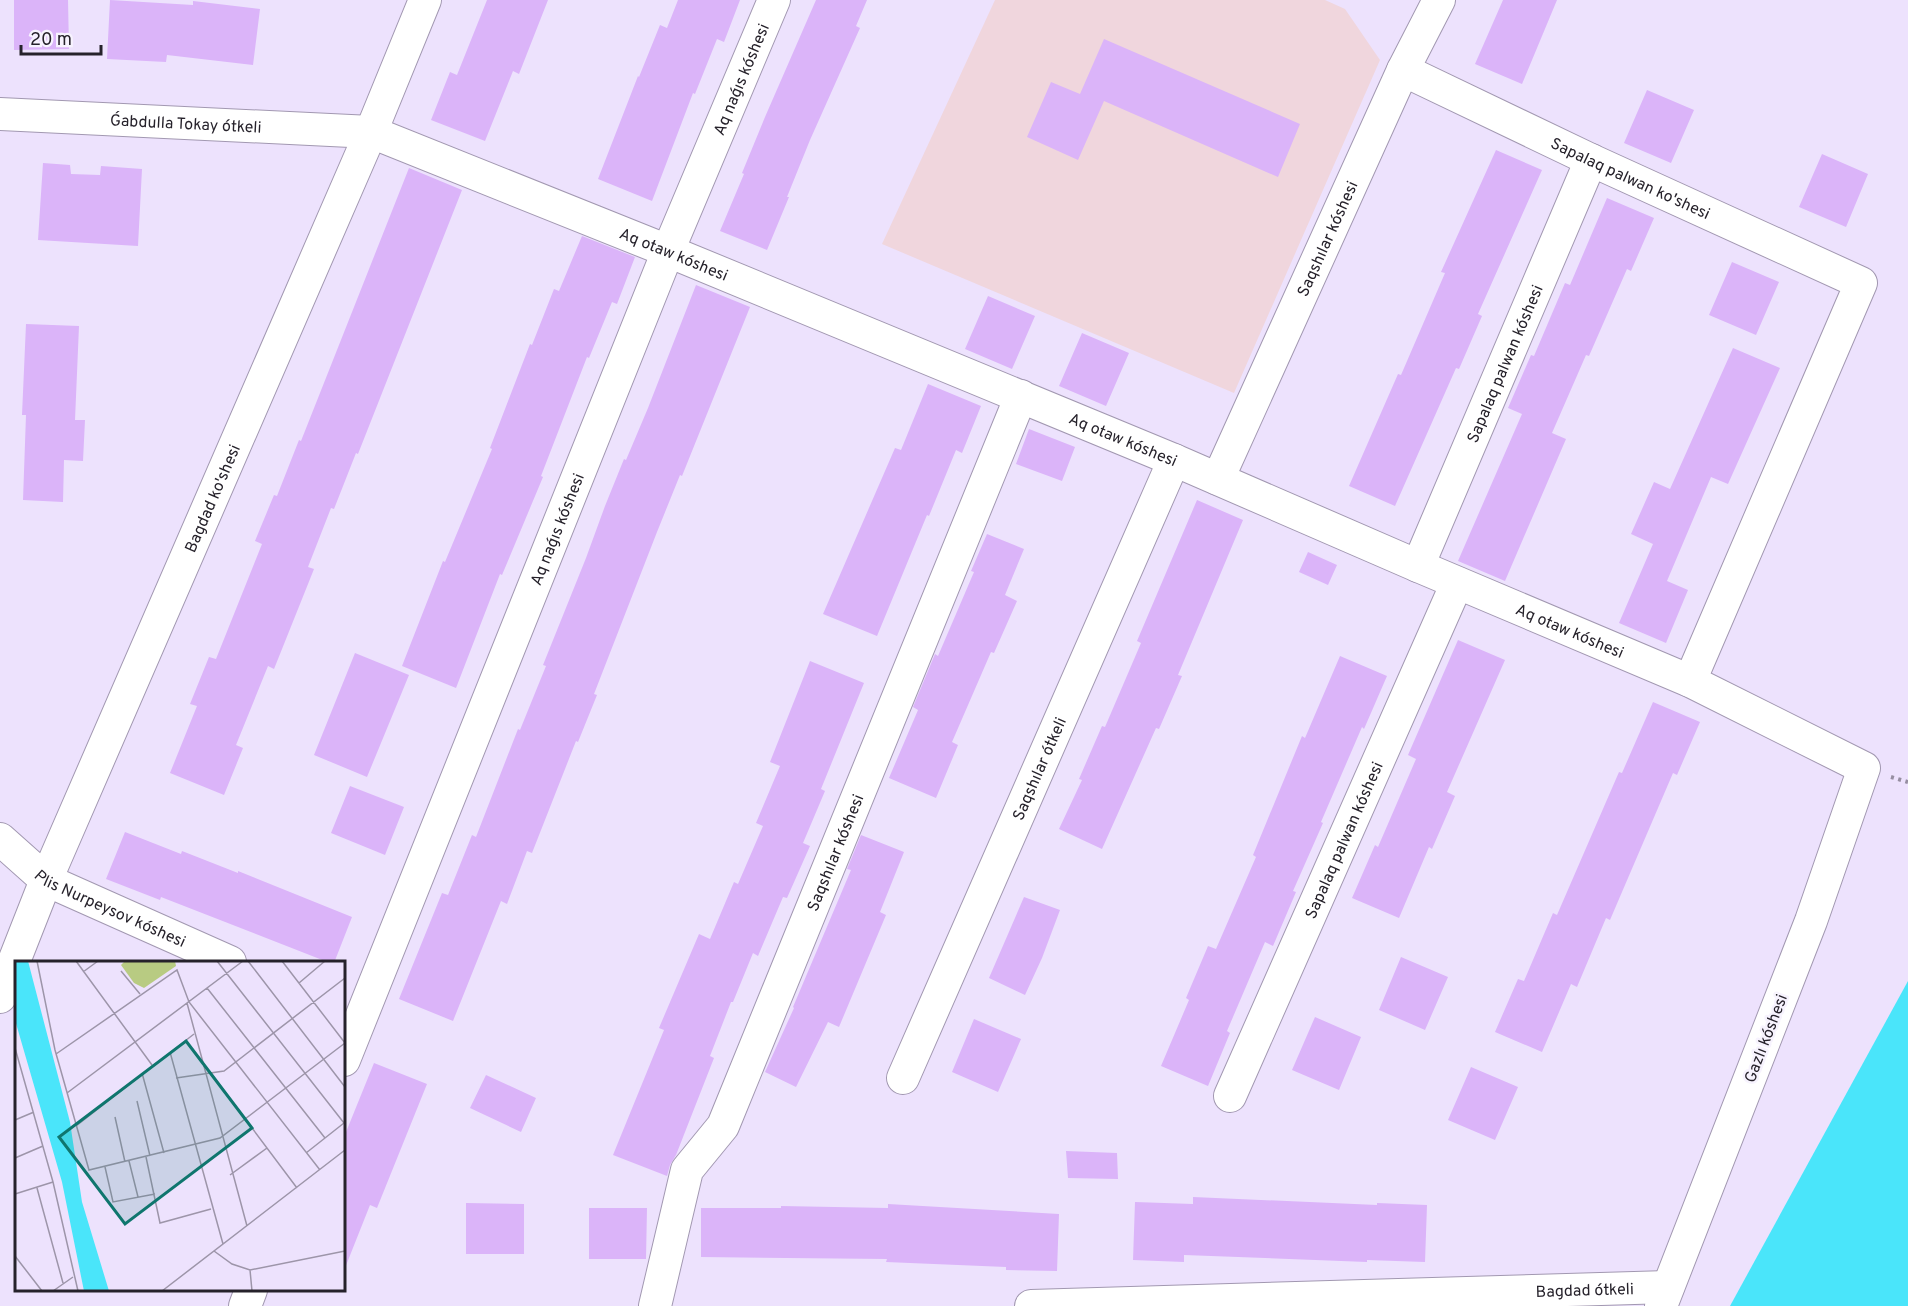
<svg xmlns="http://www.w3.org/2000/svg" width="1908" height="1306" viewBox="0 0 1908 1306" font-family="Overpass,sans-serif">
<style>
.education{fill:#f0d6dd}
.water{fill:#4ae5fa}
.building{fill:#dbb4f9}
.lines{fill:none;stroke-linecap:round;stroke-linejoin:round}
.minor-casing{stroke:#a298b1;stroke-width:34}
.path{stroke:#968ea1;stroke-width:4;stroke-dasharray:3 4.5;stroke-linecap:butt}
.minor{stroke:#fff;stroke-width:32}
.labels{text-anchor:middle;stroke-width:5;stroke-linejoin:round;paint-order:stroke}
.street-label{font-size:16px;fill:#26222b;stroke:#f7f3fe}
.inset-road{fill:none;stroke:#9d95a9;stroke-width:1.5}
.view{fill:#0f766e;fill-opacity:0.15;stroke:#0f766e;stroke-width:3}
.inset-edge{fill:none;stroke:#26222b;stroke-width:3}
</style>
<rect width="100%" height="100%" fill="#ede2fd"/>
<path class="education" d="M 995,0 L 1325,0 L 1345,9 L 1380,60 L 1234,393 L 882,244 Z"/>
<path class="water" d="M 1908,981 L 1908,1306 L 1730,1306 Z"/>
<path class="building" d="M 14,0 L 68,0 L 69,49 L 14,50 Z
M 110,0 L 193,5 L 193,1 L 260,9 L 253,65 L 167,55 L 166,62 L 107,59 Z
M 487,0 L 548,0 L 519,74 L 513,71 L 485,141 L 431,120 L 450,72 L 457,75 Z
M 678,0 L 740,0 L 724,42 L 717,39 L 695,94 L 693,93 L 652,201 L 598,179 L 638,76 L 639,77 L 660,25 L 667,28 Z
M 816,0 L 867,0 L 856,26 L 860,28 L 810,140 L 787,197 L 789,197 L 767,250 L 720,231 L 744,174 L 742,173 L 765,117 Z
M 1503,0 L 1557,0 L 1522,84 L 1475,64 Z
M 1104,39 L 1300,124 L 1278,177 L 1104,101 L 1078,160 L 1027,137 L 1051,82 L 1080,94 Z
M 1647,90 L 1694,110 L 1671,163 L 1624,143 Z
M 1496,150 L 1542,170 L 1478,314 L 1482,316 L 1459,369 L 1456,368 L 1395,506 L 1349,486 L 1398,374 L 1401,375 L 1445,273 L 1441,272 Z
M 1822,154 L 1868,174 L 1846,227 L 1799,207 Z
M 43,163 L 70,165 L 71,174 L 100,175 L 101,166 L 142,169 L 138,246 L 38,240 Z
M 409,168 L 462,190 L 358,454 L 356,453 L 334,509 L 331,508 L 308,567 L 314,569 L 274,669 L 268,666 L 236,745 L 243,748 L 224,795 L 170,773 L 197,706 L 190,704 L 209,657 L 216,659 L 262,544 L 255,541 L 274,495 L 277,496 L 299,440 L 301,441 Z
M 1607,198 L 1654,218 L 1631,271 L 1627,269 L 1589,356 L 1586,355 L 1552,433 L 1566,439 L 1505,581 L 1458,561 L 1522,414 L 1508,408 L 1531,355 L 1534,356 L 1565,283 L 1570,285 Z
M 582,236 L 635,257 L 617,304 L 612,302 L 589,358 L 587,357 L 541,476 L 543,477 L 502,575 L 500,574 L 456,688 L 402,666 L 443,561 L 445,562 L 492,449 L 490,448 L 530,344 L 532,345 L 554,289 L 559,291 Z
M 1732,262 L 1779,282 L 1756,335 L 1709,315 Z
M 696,285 L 750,307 L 682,476 L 680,475 L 657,532 L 594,694 L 597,695 L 578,742 L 576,741 L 532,853 L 527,851 L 507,904 L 501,901 L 453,1021 L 399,999 L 442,893 L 448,895 L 472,835 L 476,837 L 518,729 L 520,730 L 546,666 L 543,665 L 586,558 L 605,506 L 624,459 L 626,460 L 648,408 Z
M 988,296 L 1035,316 L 1012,369 L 965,349 Z
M 26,324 L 79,326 L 75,420 L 85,420 L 83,461 L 64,460 L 63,502 L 23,500 L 26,415 L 22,415 Z
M 1082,333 L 1129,353 L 1106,406 L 1059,386 Z
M 1733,348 L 1780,368 L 1728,484 L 1711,477 L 1667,581 L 1688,590 L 1666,643 L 1619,623 L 1653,544 L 1631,534 L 1654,482 L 1670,489 Z
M 928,384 L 981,406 L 962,453 L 956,450 L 929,516 L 927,515 L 877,636 L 823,614 L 895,448 L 901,450 Z
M 1029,429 L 1075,447 L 1062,481 L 1016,464 Z
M 1197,500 L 1243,520 L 1178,675 L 1182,676 L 1159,729 L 1156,728 L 1102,849 L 1059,829 L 1082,780 L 1079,779 L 1102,726 L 1105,727 L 1141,643 L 1137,641 Z
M 987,534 L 1024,549 L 1005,595 L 1017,601 L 994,653 L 991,652 L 952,742 L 958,745 L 936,798 L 889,778 L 918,710 L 913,707 L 935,654 L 938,656 L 974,572 L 971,571 Z
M 1308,552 L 1337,565 L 1328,585 L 1299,572 Z
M 1458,640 L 1505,660 L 1447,792 L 1455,796 L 1432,849 L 1429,847 L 1399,918 L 1352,898 L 1375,845 L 1378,847 L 1416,759 L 1408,755 Z
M 355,653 L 409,675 L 367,777 L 314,755 Z
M 1340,656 L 1387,676 L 1364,729 L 1362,727 L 1321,822 L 1323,823 L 1293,891 L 1296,892 L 1273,946 L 1265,942 L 1227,1031 L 1230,1033 L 1208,1086 L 1161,1066 L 1189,1000 L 1186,998 L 1208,946 L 1216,949 L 1256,857 L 1253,855 L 1302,736 L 1305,738 Z
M 810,661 L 864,683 L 821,789 L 825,791 L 803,843 L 810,846 L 787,898 L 783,897 L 758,956 L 753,953 L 733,1002 L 731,1002 L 710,1056 L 714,1058 L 676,1155 L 670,1165 L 667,1176 L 613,1155 L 664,1030 L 659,1028 L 699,934 L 710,939 L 734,882 L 738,884 L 763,826 L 756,823 L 780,766 L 770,762 Z
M 1653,702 L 1700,722 L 1677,775 L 1673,773 L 1610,920 L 1606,918 L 1577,987 L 1571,984 L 1542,1052 L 1495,1032 L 1518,979 L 1524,981 L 1553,913 L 1557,915 L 1619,772 L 1622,773 Z
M 350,786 L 404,807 L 385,855 L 331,833 Z
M 125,832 L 181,854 L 182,851 L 238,873 L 238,871 L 352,917 L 334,963 L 330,963 L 161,897 L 160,900 L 106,879 Z
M 861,835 L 904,852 L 880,912 L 886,915 L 839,1027 L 828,1022 L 796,1087 L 765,1072 L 794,1008 L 793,1007 L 851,870 L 847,869 Z
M 1024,897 L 1060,910 L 1042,958 L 1025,995 L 989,978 Z
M 1401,957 L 1448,977 L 1425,1030 L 1379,1010 Z
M 1315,1017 L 1361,1037 L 1339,1090 L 1292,1070 Z
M 974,1019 L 1021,1039 L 998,1092 L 952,1072 Z
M 374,1063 L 427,1084 L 377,1208 L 370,1205 L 345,1268 L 344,1137 Z
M 1471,1067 L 1518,1087 L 1495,1140 L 1448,1120 Z
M 486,1075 L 536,1098 L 521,1132 L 470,1108 Z
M 1066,1151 L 1117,1153 L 1118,1179 L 1068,1178 Z
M 1193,1197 L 1377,1205 L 1377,1203 L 1427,1205 L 1425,1262 L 1367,1260 L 1367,1262 L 1184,1255 L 1184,1262 L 1133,1260 L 1135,1202 L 1193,1204 Z
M 466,1203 L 524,1204 L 524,1254 L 466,1254 Z
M 888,1204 L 1059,1214 L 1057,1271 L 1006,1270 L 1006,1267 L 886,1262 L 887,1259 L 701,1257 L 701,1208 L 781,1208 L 781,1206 L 888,1208 Z
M 589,1208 L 647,1208 L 646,1259 L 589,1259 Z"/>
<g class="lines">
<defs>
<g id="minor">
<path id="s1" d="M 1403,70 L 1591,160 L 1861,283 L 1690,681"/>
<path id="s2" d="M 0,114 L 371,132 L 668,251 L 1174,460 L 1418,566 L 1690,681 L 1864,768 L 1811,921 L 1661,1306"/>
<path id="s3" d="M 1218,479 L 1403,70 L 1439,0"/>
<path id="s4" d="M 1418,566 L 1591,160"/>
<path id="s5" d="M 0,839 L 46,880 L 230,962"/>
<path id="s6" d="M 0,997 L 46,880 L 371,132 L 425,0"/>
<path id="s7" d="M 344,1060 L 668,251 L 774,0"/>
<path id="s8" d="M 903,1078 L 1174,460"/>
<path id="s9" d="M 1230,1096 L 1457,583"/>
<path d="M 245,1306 L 251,1290"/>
<path id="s10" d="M 655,1306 L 687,1170 L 723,1126 L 1021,396"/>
<path id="s11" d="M 1031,1306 L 1668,1287"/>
</g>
</defs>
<use href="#minor" class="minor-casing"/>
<path class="path" d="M 1891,777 L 1908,782"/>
<use href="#minor" class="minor"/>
</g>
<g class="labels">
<g class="street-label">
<text dy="6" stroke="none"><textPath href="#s7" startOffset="1058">Aq naǵıs kóshesi</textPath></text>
<text dy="6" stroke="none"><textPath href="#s2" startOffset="186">Ǵabdulla Tokay ótkeli</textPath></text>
<text dy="6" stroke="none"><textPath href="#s1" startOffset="252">Sapalaq palwan ko'shesi</textPath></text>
<text dy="6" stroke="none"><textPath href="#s3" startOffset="264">Saqshılar kóshesi</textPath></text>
<text dy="6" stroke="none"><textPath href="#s2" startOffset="698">Aq otaw kóshesi</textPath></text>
<text dy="6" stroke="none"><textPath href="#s4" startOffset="220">Sapalaq palwan kóshesi</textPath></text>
<text dy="6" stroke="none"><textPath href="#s2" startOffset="1184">Aq otaw kóshesi</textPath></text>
<text dy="6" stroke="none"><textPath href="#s6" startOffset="542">Bagdad ko'shesi</textPath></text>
<text dy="6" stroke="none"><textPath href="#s7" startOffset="572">Aq naǵıs kóshesi</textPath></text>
<text dy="6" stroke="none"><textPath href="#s2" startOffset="1670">Aq otaw kóshesi</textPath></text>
<text dy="6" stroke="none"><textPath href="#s8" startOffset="338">Saqshılar ótkeli</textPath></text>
<text dy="6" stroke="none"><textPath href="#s9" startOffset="280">Sapalaq palwan kóshesi</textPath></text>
<text dy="6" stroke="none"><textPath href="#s10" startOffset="492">Saqshılar kóshesi</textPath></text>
<text dy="6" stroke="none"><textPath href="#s5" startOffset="132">Plis Nurpeysov kóshesi</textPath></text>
<text transform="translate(1765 1038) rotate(-69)" y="6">Gazlı kóshesi</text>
<text dy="6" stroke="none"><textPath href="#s11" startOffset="554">Bagdad ótkeli</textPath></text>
</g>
</g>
<g transform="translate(15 961)">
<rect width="330" height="330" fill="#ede2fd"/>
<path d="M 110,0 L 160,0 L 161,5 L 129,27 L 119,22 L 106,4 Z" fill="#b8cb82"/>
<path d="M 0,0 L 13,0 L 55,161 L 67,241 L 94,330 L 69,330 L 47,221 L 0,59 Z" fill="#4ae5fa"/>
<path class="inset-road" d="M 22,0 L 40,89 L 74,209 L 205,177 L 330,82M 61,0 L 137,104M 202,0 L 329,162M 233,0 L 330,126M 267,0 L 330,82M 106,10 L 125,33M 68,11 L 83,0M 284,22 L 310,0M 192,27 L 310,177M 172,42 L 232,265M 0,87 L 38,221 L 63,330M 155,91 L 208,283M 41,93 L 162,9 L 174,41 L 305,209M 195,111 L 282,227M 127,112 L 149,192M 161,117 L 209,110 L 330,17M 52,132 L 228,0M 122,140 L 135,195M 100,156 L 110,201M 0,159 L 19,151M 61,165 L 179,73M 291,192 L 329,162M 131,196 L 145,262 L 196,248M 0,197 L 28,185M 114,200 L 123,236M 90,206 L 98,241 L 140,233M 215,214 L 252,187M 22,227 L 48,322M 0,233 L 38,221M 199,290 L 217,303 L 235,309 L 330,290M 0,295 L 27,330M 235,309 L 237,330M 38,330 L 58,316M 147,330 L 330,189"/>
<path class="view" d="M 171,80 L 237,167 L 110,263 L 44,176 Z"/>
<rect width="330" height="330" class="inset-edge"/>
</g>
<path d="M21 45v9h80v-9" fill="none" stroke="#26222b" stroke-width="3"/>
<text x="30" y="45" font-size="18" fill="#26222b" stroke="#f7f3fe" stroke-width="4.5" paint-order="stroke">20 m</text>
</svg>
